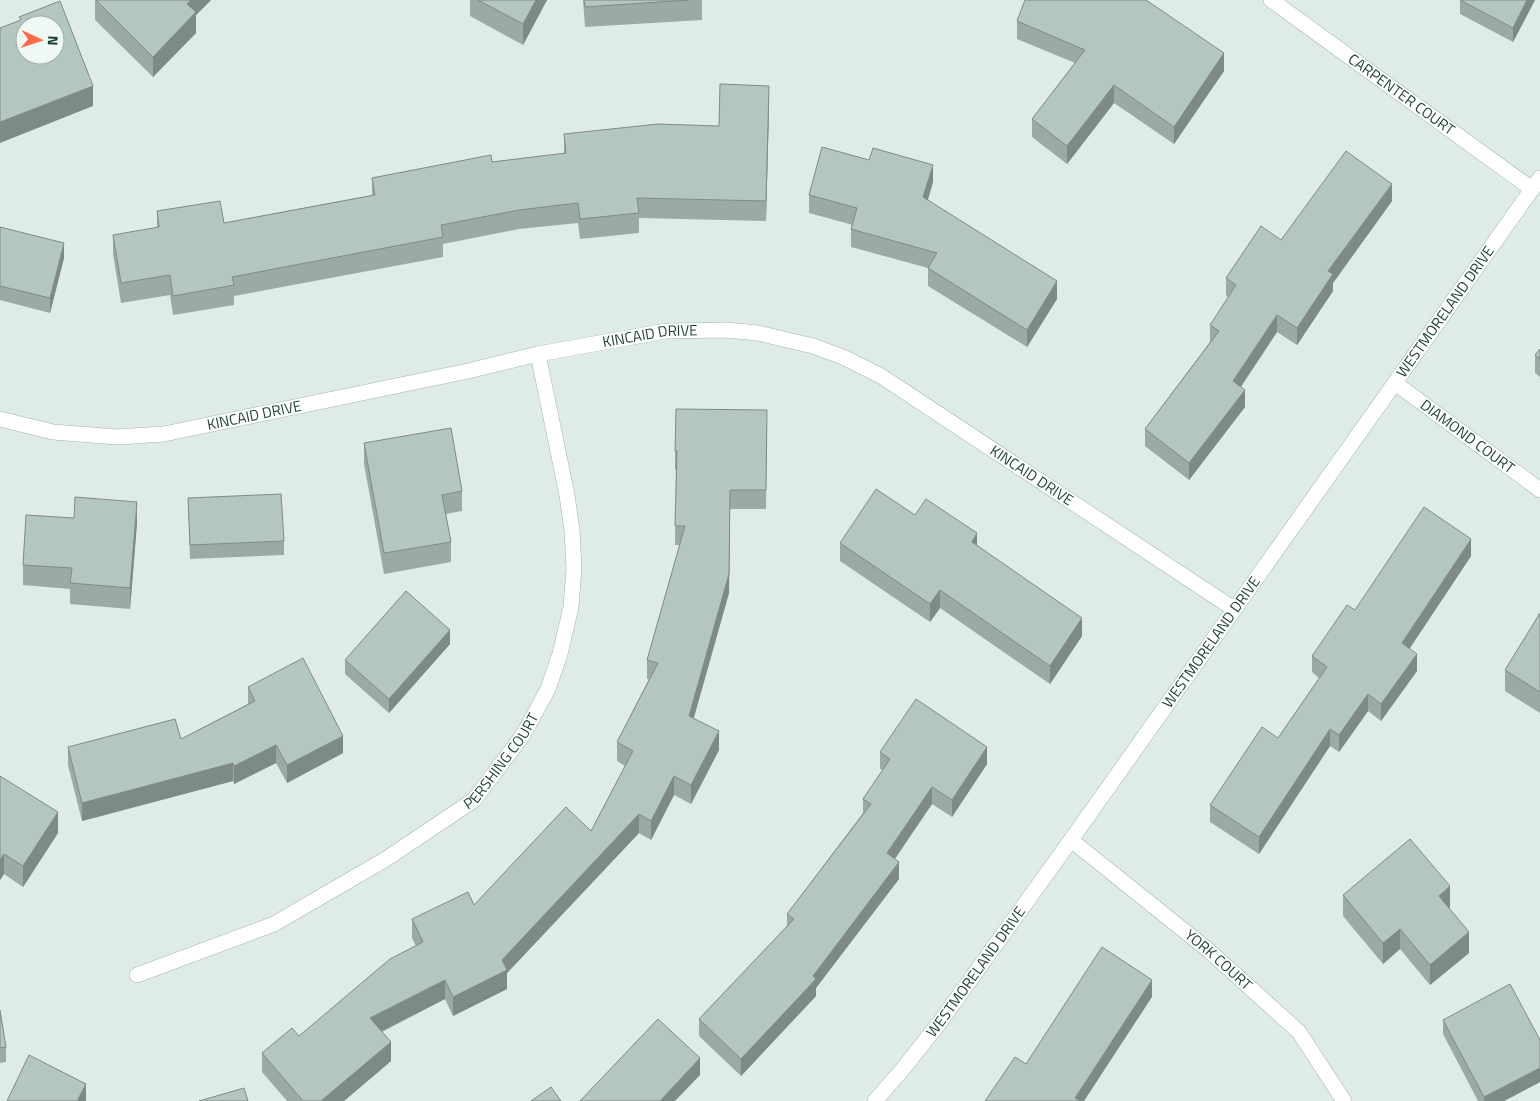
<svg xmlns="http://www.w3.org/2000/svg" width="1540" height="1101" viewBox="0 0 1540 1101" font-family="'Titillium Web',sans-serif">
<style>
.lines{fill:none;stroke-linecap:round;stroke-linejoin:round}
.minor-casing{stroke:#a1b4ad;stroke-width:16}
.minor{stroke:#fff;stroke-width:15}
.wall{fill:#9baba3}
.shaded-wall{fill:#7e8b85}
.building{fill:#b4c7be;stroke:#7e8b85;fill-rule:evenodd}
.labels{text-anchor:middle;stroke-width:4;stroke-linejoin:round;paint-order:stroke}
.street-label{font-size:15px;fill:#1e3e33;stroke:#f0f8f4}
</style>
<rect width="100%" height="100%" fill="#dfece6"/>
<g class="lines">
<defs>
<g id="minor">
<path id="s1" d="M 1271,0 L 1532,189"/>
<path id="s2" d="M 1395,383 L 1540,490"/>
<path id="s3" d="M 0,419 L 53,432 L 117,437 L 164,434 L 468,371 L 538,354 L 666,331 L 726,330 L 758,333 L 813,346 L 843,357 L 881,376 L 1234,609"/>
<path id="s4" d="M 1071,840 L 1207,949 L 1299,1032 L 1344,1101"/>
<path id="s5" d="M 137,975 L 274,924 L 386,859 L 474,800 L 523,735 L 548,689 L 560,654 L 571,607 L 574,568 L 572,530 L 567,495 L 538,354"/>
<path id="s6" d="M 875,1101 L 902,1070 L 940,1022 L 1071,840 L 1540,178"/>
</g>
</defs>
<use href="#minor" class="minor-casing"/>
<use href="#minor" class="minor"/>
</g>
<path class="wall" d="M 95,0 L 211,0 L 196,15 L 196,33 L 153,77 L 95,20 Z
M 470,0 L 547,0 L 523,45 L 470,16 Z
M 583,0 L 702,0 L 702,20 L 585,27 Z
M 1460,0 L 1535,0 L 1513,42 L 1460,14 Z
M 1017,21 L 1224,71 L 1174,144 L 1114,103 L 1067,164 L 1032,137 L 1032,119 L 1075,63 L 1017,39 Z
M 769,106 L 766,221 L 639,218 L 639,233 L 580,239 L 578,223 L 519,229 L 443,244 L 443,257 L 234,296 L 234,305 L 173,315 L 170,295 L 121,303 L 113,254 L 113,235 L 157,228 L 157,211 L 224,223 L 372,195 L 372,178 L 492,162 L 564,154 L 564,134 L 719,126 Z
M 933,182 L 928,200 L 1057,299 L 1027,347 L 928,286 L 928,268 L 851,247 L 851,229 L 853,225 L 809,213 L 809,195 Z
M 1392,201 L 1333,283 L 1333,291 L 1297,345 L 1277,332 L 1241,387 L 1245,407 L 1189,480 L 1145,446 L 1145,429 L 1210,342 L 1210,325 L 1229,297 L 1226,296 L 1226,278 L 1281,240 Z
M 0,227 L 64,258 L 50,313 L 0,300 Z
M 1540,349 L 1540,377 L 1535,373 L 1535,355 Z
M 767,410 L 766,509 L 730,509 L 729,593 L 694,718 L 719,750 L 691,804 L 674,795 L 651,840 L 639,833 L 507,973 L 507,989 L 453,1016 L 445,999 L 382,1032 L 391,1061 L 344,1101 L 287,1101 L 262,1072 L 262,1053 L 299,1036 L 416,946 L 412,938 L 412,919 L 474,905 L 591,831 L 625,766 L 617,761 L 617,742 L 649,679 L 647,679 L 647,660 L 680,545 L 675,545 L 676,470 L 675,470 L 675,451 Z
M 364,443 L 462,491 L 462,511 L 446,514 L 451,542 L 451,562 L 384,574 L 364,464 Z
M 188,498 L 284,541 L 284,555 L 190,559 Z
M 915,515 L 977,545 L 1082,636 L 1050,684 L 940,608 L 930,622 L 840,561 L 840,543 Z
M 74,518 L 137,523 L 130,609 L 70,604 L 70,589 L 23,585 L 23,565 Z
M 1471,556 L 1409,649 L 1417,671 L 1381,721 L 1368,711 L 1339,752 L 1330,746 L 1259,854 L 1210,822 L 1210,805 L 1278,738 L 1319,678 L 1312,672 L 1312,656 L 1355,610 Z
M 1540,613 L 1540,713 L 1505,691 L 1505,670 Z
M 450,644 L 389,713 L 345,674 L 345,660 Z
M 248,687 L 343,753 L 287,783 L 276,763 L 234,784 L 233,781 L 82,821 L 68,765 L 68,747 L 181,739 L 248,704 Z
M 880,752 L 987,764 L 952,817 L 932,804 L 895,859 L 899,879 L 816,988 L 816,996 L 741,1076 L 699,1036 L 699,1019 L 787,926 L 787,914 L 863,813 L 863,799 L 883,770 L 880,769 Z
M 0,776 L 58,833 L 23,887 L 4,874 L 0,880 Z
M 1343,895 L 1450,907 L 1449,908 L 1469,953 L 1430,985 L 1400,949 L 1383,964 L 1343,916 Z
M 0,1010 L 6,1047 L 6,1062 L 0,1063 Z
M 1443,1020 L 1540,1040 L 1540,1082 L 1504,1101 L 1478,1101 L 1443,1034 Z"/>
<path class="shaded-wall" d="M 191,0 L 211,0 L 196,15 L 196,33 L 153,77 L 153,57 L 187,4 Z
M 536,0 L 547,0 L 523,45 L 523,24 Z
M 1527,0 L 1535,0 L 1513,42 L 1513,28 Z
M 1224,53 L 1224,71 L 1174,144 L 1174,127 Z
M 1114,85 L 1114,103 L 1067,164 L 1067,146 Z
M 93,86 L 93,106 L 0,143 L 0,122 Z
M 769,86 L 769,106 L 766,221 L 766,201 Z
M 933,165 L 933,182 L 923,215 L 923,197 Z
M 1392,184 L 1392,201 L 1333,283 L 1333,291 L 1297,345 L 1297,328 L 1328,271 Z
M 64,243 L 64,258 L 50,313 L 50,298 Z
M 1057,281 L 1057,299 L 1027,347 L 1027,330 Z
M 1277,315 L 1277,332 L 1233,398 L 1233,381 Z
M 1245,390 L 1245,407 L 1189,480 L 1189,463 Z
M 137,502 L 137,523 L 130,609 L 130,588 Z
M 730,509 L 729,593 L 689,734 L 689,716 Z
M 977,533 L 977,552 L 972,542 Z
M 1471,539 L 1471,556 L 1402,660 L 1402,643 Z
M 940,590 L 940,608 L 930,622 L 930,604 Z
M 1082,618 L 1082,636 L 1050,684 L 1050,666 Z
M 450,630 L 450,644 L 389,713 L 389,699 Z
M 1417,654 L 1417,671 L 1381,721 L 1381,704 Z
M 1368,694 L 1368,711 L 1339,752 L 1339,735 Z
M 1330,729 L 1330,746 L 1259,854 L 1259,837 Z
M 719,731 L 719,750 L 691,804 L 691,785 Z
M 343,736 L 343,753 L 287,783 L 287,765 Z
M 276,745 L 276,763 L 234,784 L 234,766 Z
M 987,747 L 987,764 L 952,817 L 952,800 Z
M 233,763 L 233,781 L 82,821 L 82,803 Z
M 674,776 L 674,795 L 651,840 L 651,821 Z
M 932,787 L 932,804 L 887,870 L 887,853 Z
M 58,812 L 58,833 L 23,887 L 23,866 Z
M 639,814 L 639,833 L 507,973 L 507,989 L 453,1016 L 453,997 L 502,960 Z
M 4,854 L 4,874 L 0,880 L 0,860 Z
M 899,862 L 899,879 L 816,988 L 816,996 L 741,1076 L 741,1059 L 813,976 Z
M 1450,886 L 1450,907 L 1439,916 L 1439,896 Z
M 1400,929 L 1400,949 L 1383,964 L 1383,943 Z
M 1469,932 L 1469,953 L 1430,985 L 1430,965 Z
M 445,980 L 445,999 L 370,1037 L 370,1018 Z
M 1152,980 L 1152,997 L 1084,1101 L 1075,1101 L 1075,1098 Z
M 391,1042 L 391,1061 L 344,1101 L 321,1101 Z
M 700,1058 L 700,1075 L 675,1101 L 660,1101 Z
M 1540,1068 L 1540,1082 L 1504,1101 L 1484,1101 L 1484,1097 Z
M 86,1084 L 86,1101 L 77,1101 Z"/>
<path class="building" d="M 96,0 L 191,0 L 187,4 L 196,12 L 153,57 Z
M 478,0 L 536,0 L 523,24 Z
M 584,0 L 689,0 L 585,7 Z
M 1025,0 L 1146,0 L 1224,53 L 1174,127 L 1114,85 L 1067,146 L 1032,119 L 1085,50 L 1017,21 Z
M 1460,0 L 1527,0 L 1513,28 Z
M 60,1 L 93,86 L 0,122 L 0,28 L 21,20 L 19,17 ZM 25,25 L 55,25 L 55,55 L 25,55 Z
M 720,84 L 769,86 L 766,201 L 637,198 L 639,213 L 580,219 L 578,203 L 519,210 L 441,225 L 443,237 L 232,277 L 234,285 L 173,296 L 170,275 L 121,283 L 113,235 L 159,227 L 157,211 L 220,201 L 224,223 L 375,195 L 372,178 L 491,155 L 492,162 L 566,153 L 564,134 L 658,124 L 719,126 Z
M 822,147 L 869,160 L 873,148 L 933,165 L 923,197 L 1057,281 L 1027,330 L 928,268 L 937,253 L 851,229 L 857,208 L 809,195 Z
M 1346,151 L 1392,184 L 1328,271 L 1333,274 L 1297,328 L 1277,315 L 1233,381 L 1245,390 L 1189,463 L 1145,429 L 1219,331 L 1210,325 L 1236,285 L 1226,278 L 1261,226 L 1281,240 Z
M 0,227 L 64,243 L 50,298 L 0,286 Z
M 1540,349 L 1540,359 L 1535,355 Z
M 676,409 L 767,410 L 766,490 L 730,490 L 729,574 L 689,716 L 719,731 L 691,785 L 674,776 L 651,821 L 639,814 L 502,960 L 507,970 L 453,997 L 445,980 L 370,1018 L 391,1042 L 321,1101 L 303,1101 L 262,1053 L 292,1028 L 299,1036 L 390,959 L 423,942 L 412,919 L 468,892 L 474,905 L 566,807 L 591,831 L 633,751 L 617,742 L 658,663 L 647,660 L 685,526 L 675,526 L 677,451 L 675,451 Z
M 451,428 L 462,491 L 442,495 L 451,542 L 384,553 L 364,443 Z
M 876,489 L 915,515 L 926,499 L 977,533 L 972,542 L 1082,618 L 1050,666 L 940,590 L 930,604 L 840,543 Z
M 281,494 L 284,541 L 190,545 L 188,498 Z
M 75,497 L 137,502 L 130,588 L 70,583 L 72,568 L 23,565 L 26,515 L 74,518 Z
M 1424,507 L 1471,539 L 1402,643 L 1417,654 L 1381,704 L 1368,694 L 1339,735 L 1330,729 L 1259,837 L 1210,805 L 1262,727 L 1278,738 L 1327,667 L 1312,656 L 1347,605 L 1355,610 Z
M 406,591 L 450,630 L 389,699 L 345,660 Z
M 1540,613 L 1540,692 L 1505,670 Z
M 303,658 L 343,736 L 287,765 L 276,745 L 234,766 L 233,763 L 82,803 L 68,747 L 175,719 L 181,739 L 255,701 L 248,687 Z
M 916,699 L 987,747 L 952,800 L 932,787 L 887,853 L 899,862 L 813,976 L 816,979 L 741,1059 L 699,1019 L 794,919 L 787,914 L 871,804 L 863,799 L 890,759 L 880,752 Z
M 0,776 L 58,812 L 23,866 L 4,854 L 0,860 Z
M 1410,839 L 1450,886 L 1439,896 L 1469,932 L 1430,965 L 1400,929 L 1383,943 L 1343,895 Z
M 1102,947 L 1152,980 L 1075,1098 L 1080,1101 L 985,1101 L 1015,1057 L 1026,1064 Z
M 1510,984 L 1540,1040 L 1540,1068 L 1484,1097 L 1443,1020 Z
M 0,1010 L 6,1047 L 0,1048 Z
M 658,1019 L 700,1058 L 660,1101 L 580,1101 Z
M 29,1055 L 86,1084 L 77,1101 L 7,1101 Z
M 551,1087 L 561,1101 L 531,1101 Z
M 244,1088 L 248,1101 L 199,1101 Z"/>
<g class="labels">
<g class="street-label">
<text dy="5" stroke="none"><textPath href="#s1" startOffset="161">CARPENTER COURT</textPath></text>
<text dy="5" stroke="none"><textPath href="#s6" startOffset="974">WESTMORELAND DRIVE</textPath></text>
<text dy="5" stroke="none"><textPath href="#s3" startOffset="662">KINCAID DRIVE</textPath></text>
<text dy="5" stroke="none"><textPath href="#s3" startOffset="258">KINCAID DRIVE</textPath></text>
<text dy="5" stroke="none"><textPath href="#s2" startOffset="90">DIAMOND COURT</textPath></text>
<text dy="5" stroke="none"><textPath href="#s3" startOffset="1082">KINCAID DRIVE</textPath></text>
<text dy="5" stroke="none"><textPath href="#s6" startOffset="569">WESTMORELAND DRIVE</textPath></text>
<text dy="5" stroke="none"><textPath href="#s5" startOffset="429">PERSHING COURT</textPath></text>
<text dy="5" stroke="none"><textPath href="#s4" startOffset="190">YORK COURT</textPath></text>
<text dy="5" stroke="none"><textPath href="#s6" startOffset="164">WESTMORELAND DRIVE</textPath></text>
</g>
</g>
<g transform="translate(40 40) rotate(93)"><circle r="24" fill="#f0f8f4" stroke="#9caea7"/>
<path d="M0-4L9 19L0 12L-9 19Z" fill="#ff6b4a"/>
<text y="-8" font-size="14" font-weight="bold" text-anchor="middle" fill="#1e3e33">N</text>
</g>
</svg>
